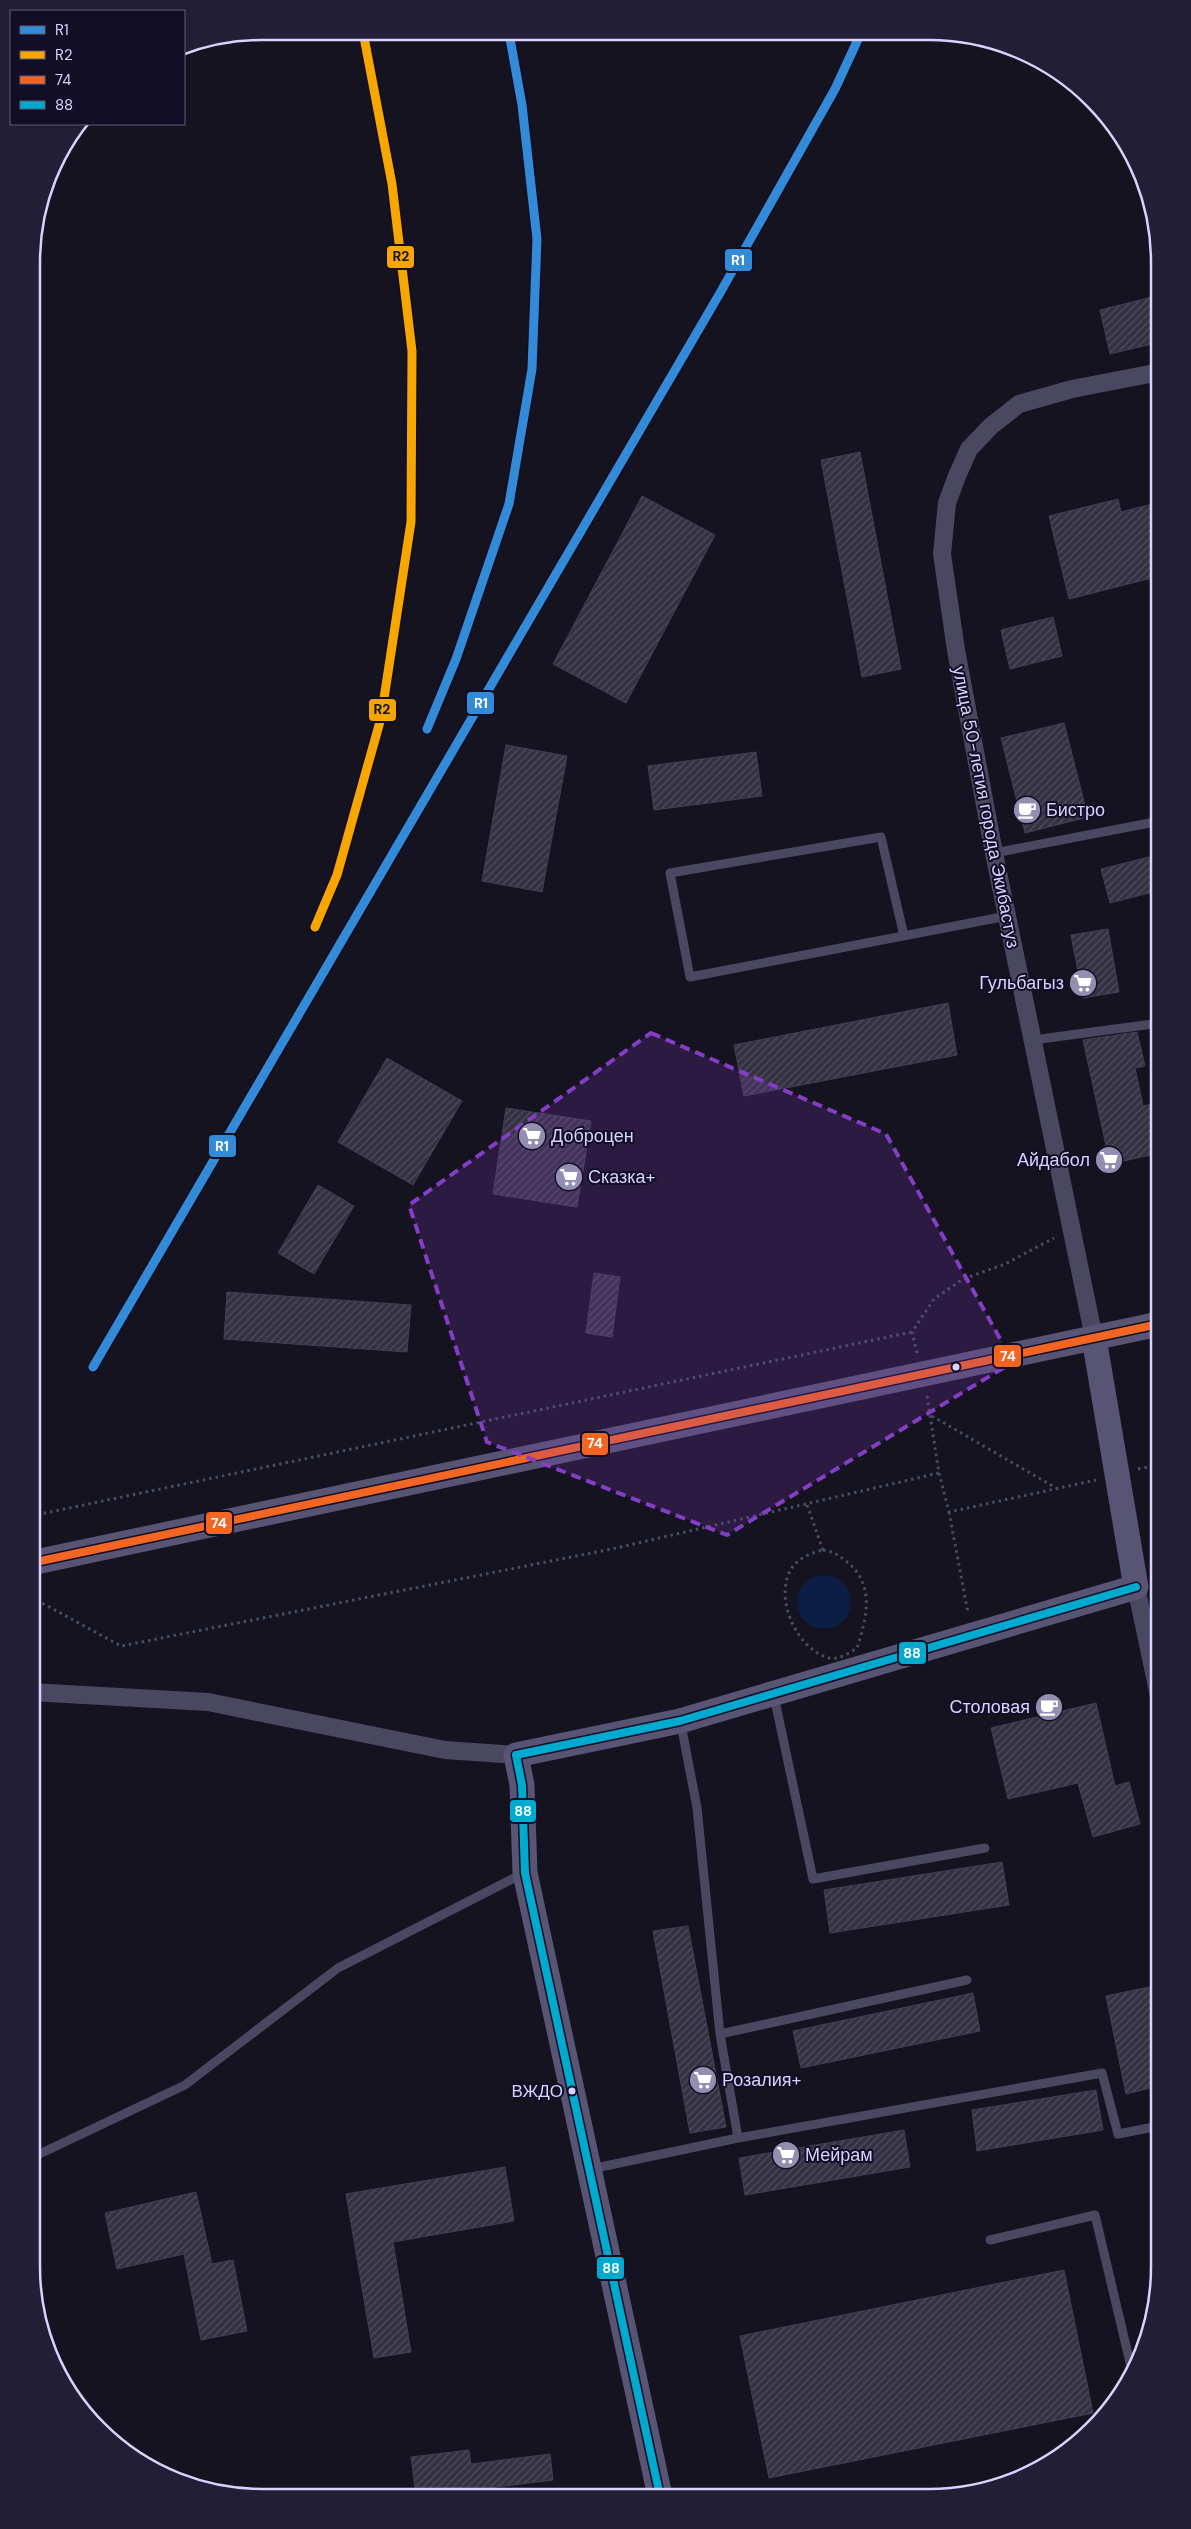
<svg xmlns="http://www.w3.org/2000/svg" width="1191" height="2529" viewBox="0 0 1191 2529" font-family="'DM Sans',sans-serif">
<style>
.water{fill:#0b1f44}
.building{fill:url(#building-hatch);stroke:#433e54}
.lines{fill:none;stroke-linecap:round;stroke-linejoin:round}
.path{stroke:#445060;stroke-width:3;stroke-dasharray:2.5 4;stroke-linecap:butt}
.lane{stroke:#4a4861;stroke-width:9}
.street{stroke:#4a4861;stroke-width:18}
.secondary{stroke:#575474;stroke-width:25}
.bus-1-casing{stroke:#120e25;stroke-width:11}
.bus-2-casing{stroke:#120e25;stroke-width:11}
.bus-1{stroke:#f26522;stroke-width:8}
.bus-2{stroke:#00a9ce;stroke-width:8}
.rail-1-casing{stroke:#120e25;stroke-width:12}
.rail-2-casing{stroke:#120e25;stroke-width:12}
.rail-1{stroke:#338bd7;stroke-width:9}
.rail-2{stroke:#f7a600;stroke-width:9}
.marked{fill:#843dc5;fill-opacity:0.2;stroke:#843dc5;stroke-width:4;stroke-dasharray:10 6;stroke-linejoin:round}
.bus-dot{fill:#d8d2ff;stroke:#120e25;stroke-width:2}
.labels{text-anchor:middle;stroke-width:4;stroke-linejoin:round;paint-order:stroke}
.bus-label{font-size:17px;fill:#d8d2ff;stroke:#120e25;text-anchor:end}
.street-label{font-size:18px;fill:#d8d2ff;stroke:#120e25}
.poi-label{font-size:18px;fill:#d8d2ff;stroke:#120e25;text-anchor:start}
.rim{fill:none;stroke:#d8d2ff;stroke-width:2.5}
.line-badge{stroke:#120e25;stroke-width:2}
.badge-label{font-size:14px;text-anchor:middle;font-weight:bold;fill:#fff}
.pale-badge-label{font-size:14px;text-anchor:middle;font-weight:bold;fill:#111}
</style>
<defs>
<pattern id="building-hatch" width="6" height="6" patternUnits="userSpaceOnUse" patternTransform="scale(1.25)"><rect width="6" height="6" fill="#343142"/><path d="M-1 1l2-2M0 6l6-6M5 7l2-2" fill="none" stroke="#514e5e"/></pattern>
</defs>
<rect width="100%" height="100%" fill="#161320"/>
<path class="water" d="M797 1602a27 27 0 1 1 54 0a27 27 0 1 1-54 0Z"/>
<path class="building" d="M 1160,295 L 1160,342 L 1110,354 L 1100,310 Z
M 860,452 L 901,669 L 862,677 L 821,460 Z
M 642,496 L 715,535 L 626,703 L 553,664 Z
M 1118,499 L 1121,512 L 1160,502 L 1160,576 L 1069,599 L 1049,516 Z
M 1053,617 L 1062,656 L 1010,669 L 1001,630 Z
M 1064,723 L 1088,817 L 1025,833 L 1001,738 Z
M 506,745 L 567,756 L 542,892 L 482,881 Z
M 756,752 L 762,796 L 654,810 L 648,766 Z
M 1149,857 L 1157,891 L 1110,903 L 1101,869 Z
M 1108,929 L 1119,992 L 1083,998 L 1071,935 Z
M 948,1003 L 957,1055 L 744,1096 L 734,1045 Z
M 1137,1032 L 1145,1066 L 1135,1068 L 1143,1106 L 1160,1102 L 1160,1153 L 1110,1164 L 1083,1040 Z
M 387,1058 L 462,1101 L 413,1185 L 338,1142 Z
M 506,1108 L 591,1121 L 577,1207 L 493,1194 Z
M 318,1185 L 354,1206 L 314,1274 L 278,1253 Z
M 594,1273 L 620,1277 L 612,1337 L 586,1333 Z
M 227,1292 L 411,1305 L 407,1352 L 224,1339 Z
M 1096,1703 L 1115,1786 L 1129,1782 L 1140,1824 L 1093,1837 L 1078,1783 L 1008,1799 L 991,1728 Z
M 1002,1862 L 1009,1905 L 830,1933 L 824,1890 Z
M 688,1926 L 726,2127 L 690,2133 L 653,1931 Z
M 1159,1985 L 1159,2086 L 1126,2094 L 1106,1996 Z
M 973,1993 L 980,2031 L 801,2068 L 793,2031 Z
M 1096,2090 L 1103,2130 L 977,2151 L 972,2110 Z
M 904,2130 L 910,2167 L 745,2195 L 739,2158 Z
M 505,2167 L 514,2221 L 393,2242 L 411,2352 L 374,2358 L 346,2194 Z
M 196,2192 L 212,2264 L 233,2260 L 247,2331 L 201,2340 L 184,2254 L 117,2269 L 105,2213 Z
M 1064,2270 L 1093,2413 L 769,2478 L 740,2336 Z
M 469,2450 L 471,2464 L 550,2454 L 553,2480 L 433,2495 L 416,2495 L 411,2457 Z"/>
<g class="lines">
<path class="path" d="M 917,1353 L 912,1332 L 934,1299 L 963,1279 L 1005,1264 L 1054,1238
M 927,1396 L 939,1473 L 949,1512 L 1096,1480
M 932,1416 L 1056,1488
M 1138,1469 L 1159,1465
M 807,1505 L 823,1550
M 949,1512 L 968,1613
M 31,1516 L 912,1332
M 823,1550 C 834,1552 839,1555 847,1562 C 875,1584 867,1618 857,1648 C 849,1653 839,1660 829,1658 C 797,1649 776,1602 789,1573 C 794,1560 810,1553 823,1550 Z
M 31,1597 L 121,1646 L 612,1549 L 939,1473"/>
<path class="lane" d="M 994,853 L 1160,821
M 904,936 L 881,837 L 670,873 L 690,977 L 1007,916
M 1033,1040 L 1160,1023
M 774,1696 L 813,1879 L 985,1848
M 720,2034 L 967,1980
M 738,2138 L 1102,2073 L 1118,2134 L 1159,2126
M 31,2158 L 185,2085 L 338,1968 L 522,1874
M 591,2169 L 738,2138 L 720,2034 L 697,1808 L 681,1724
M 990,2240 L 1095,2215 L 1132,2371"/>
<path class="street" d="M 1094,1338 L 994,853 L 956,650 L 942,554 L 947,503 L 957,476 L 969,449 L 991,426 L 1019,404 L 1072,389 L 1160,372
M 1136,1587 L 1159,1696
M 31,1692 L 208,1702 L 445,1750 L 516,1755"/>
<path class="secondary" d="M 31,1563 L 1159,1324
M 660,2496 L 525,1873 L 522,1785 L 516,1755 L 680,1721 L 1136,1587 L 1094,1338"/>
<defs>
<path id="bus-1" d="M 31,1563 L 1159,1324"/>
<path id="bus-2" d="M 660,2496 L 525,1873 L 522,1785 L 516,1755 L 680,1721 L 1136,1587"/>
</defs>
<use href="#bus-1" class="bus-1-casing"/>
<use href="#bus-2" class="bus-2-casing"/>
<use href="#bus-1" class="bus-1"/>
<use href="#bus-2" class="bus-2"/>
<defs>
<path id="rail-1" d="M 427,729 L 456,659 L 509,504 L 532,369 L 537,239 L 522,105 L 509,33
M 93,1367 L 720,293 L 835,89 L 860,35"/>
<path id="rail-2" d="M 315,927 L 337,875 L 381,718 L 411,522 L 412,351 L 392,184 L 363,32"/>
</defs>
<use href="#rail-1" class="rail-1-casing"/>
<use href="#rail-2" class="rail-2-casing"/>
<use href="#rail-1" class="rail-1"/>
<use href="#rail-2" class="rail-2"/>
</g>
<path class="marked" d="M 651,1033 L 886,1134 L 1013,1362 L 727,1535 L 487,1442 L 409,1205 Z"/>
<defs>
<symbol id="cafe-disc" viewBox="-11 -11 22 22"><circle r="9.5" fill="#948fb1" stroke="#120e25"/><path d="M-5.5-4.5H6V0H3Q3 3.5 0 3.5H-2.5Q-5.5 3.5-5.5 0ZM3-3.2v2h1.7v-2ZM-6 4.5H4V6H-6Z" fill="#fff"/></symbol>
<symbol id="supermarket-disc" viewBox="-11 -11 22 22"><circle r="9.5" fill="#948fb1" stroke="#120e25"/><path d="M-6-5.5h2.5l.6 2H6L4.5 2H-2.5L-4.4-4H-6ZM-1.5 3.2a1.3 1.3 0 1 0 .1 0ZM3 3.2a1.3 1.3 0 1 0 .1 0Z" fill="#fff"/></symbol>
</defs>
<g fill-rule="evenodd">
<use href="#cafe-disc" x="1011" y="794" width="32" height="32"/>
<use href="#supermarket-disc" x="1067" y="967" width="32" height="32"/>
<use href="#supermarket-disc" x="516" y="1120" width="32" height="32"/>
<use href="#supermarket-disc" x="1093" y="1144" width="32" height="32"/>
<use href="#supermarket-disc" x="553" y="1161" width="32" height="32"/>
<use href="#cafe-disc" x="1033" y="1691" width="32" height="32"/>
<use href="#supermarket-disc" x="687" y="2064" width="32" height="32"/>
<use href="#supermarket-disc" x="770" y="2139" width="32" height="32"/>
</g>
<g class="bus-dot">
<circle cx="956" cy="1367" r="4.5"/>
<circle cx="572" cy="2091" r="4.5"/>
</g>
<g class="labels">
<g class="bus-label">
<text x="563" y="2097">ВЖДО</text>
</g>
<g class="street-label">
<text transform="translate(986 807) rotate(79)" y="6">улица 50-летия города Экибастуз</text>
</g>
<g class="poi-label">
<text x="1046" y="816">Бистро</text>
<text x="1064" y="989" text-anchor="end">Гульбагыз</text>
<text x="551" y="1142">Доброцен</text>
<text x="1090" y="1166" text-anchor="end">Айдабол</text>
<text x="588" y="1183">Сказка+</text>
<text x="1030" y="1713" text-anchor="end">Столовая</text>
<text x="722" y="2086">Розалия+</text>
<text x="805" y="2161">Мейрам</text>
</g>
</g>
<path d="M0 0H1191V2529H0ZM262 40H929A222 222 0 0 1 1151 262V2267A222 222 0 0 1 929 2489H262A222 222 0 0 1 40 2267V262A222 222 0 0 1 262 40Z" fill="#221e36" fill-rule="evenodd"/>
<path class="rim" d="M262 40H929A222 222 0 0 1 1151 262V2267A222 222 0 0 1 929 2489H262A222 222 0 0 1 40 2267V262A222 222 0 0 1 262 40Z"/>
<g class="line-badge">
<rect x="386" y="245" width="29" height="24" rx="5" fill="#f7a600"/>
<rect x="724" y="248" width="29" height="24" rx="5" fill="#338bd7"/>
<rect x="466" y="691" width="29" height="24" rx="5" fill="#338bd7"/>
<rect x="368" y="698" width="29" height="24" rx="5" fill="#f7a600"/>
<rect x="208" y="1134" width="29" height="24" rx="5" fill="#338bd7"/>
<rect x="993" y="1344" width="29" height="24" rx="5" fill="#f26522"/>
<rect x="581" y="1432" width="28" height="24" rx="5" fill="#f26522"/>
<rect x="205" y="1511" width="28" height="24" rx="5" fill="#f26522"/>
<rect x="898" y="1641" width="29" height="24" rx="5" fill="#00a9ce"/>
<rect x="509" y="1799" width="28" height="24" rx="5" fill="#00a9ce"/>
<rect x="596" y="2256" width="29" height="24" rx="5" fill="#00a9ce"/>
</g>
<g class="badge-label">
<text x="738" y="265">R1</text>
<text x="481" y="708">R1</text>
<text x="222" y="1151">R1</text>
<text x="1008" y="1361">74</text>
<text x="595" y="1448">74</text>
<text x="219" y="1528">74</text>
<text x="912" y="1658">88</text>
<text x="523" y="1816">88</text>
<text x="611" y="2273">88</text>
</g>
<g class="pale-badge-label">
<text x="401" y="261">R2</text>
<text x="382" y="714">R2</text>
</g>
<rect x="10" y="10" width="175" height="115" fill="#120e25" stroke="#615c7c"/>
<rect x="20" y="26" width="25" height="8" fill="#338bd7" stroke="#615c7c"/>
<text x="55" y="35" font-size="15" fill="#d8d2ff">R1</text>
<rect x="20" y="51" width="25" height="8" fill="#f7a600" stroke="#615c7c"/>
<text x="55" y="60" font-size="15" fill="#d8d2ff">R2</text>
<rect x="20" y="76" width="25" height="8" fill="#f26522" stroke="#615c7c"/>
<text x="55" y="85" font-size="15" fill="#d8d2ff">74</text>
<rect x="20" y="101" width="25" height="8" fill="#00a9ce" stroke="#615c7c"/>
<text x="55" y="110" font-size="15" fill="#d8d2ff">88</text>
</svg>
